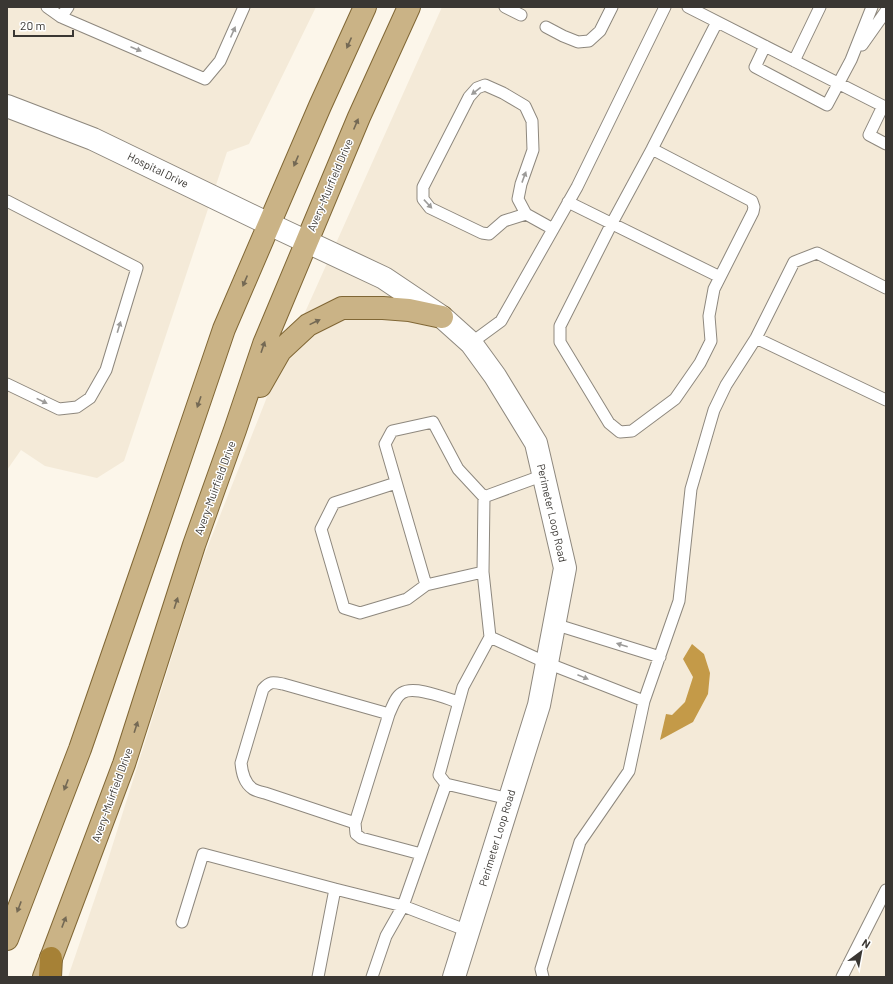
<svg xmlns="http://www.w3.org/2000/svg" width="893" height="984" viewBox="0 0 893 984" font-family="Barlow,sans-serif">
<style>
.built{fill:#f4ead8}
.water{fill:#c49a48}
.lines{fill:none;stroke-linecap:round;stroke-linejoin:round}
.service-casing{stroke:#8e887e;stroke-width:13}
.minor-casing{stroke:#8e887e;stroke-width:24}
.tertiary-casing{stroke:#8e887e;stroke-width:24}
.primary-casing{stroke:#806735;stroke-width:24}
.motorway-casing{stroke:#806735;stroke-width:24}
.service{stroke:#fff;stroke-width:11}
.minor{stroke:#fff;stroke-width:22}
.tertiary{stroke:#fff;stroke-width:22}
.primary{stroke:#cab386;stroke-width:22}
.motorway{stroke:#a68136;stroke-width:22}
.oneway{fill:#9c9b99}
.oneway2{fill:#746954}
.labels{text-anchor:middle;stroke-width:3;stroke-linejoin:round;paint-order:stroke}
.street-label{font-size:11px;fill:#3a3733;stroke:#fff}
</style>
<rect width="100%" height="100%" fill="#fcf6ea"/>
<path class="built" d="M 7,7 L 316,7 L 249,144 L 227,152 L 124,461 L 97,478 L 45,466 L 21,450 L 7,470 Z
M 442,7 L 886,7 L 886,977 L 68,977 L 106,866 L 202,561 L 267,397 Z"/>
<path class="water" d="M 692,644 L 704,654 L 710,673 L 708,694 L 693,722 L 660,740 L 666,714 L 672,715 L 685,702 L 693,677 L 683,659 Z"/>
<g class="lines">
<defs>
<path id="service" d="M 47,7 L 61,17 L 68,7
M 505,7 L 521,15
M 688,7 L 883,106 L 869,135 L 886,144
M 61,17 L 205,79 L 220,61 L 244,7
M 546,27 L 563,36 L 578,42 L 589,41 L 600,31 L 612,7
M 862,45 L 886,11
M 765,46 L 755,67 L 827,105 L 851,60 L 872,7
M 794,61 L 820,7
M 652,149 L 752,201 L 754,207 L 753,212 L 714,289 L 709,316 L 711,341 L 700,363 L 675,399 L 632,431 L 620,432 L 609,423 L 560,342 L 560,326 L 612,223 L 652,149 L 717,22
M 7,201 L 137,268 L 106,370 L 90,398 L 77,407 L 59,409 L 7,384
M 568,202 L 720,277
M 526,214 L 504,221 L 489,234 L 482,233 L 430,208 L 423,199 L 423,187 L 469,97 L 477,88 L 485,85 L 503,93 L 525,106 L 532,121 L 533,150 L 521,184 L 518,199 L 526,214 L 553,229
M 756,338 L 886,400
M 471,343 L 501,321 L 577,187 L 665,7
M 396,483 L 334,503 L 321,529 L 344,608 L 360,613 L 407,599 L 426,585
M 484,497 L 483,572 L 426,585 L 385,444 L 392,431 L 433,422 L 458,469 L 484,497 L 544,475
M 483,572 L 490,637 L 547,663 L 644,701
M 554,624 L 660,657
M 389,714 C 392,708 395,697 402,693 C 414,685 445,698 458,702
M 446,784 L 509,799
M 355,823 L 389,714 L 283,684 C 273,682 270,681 263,689 L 241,763 C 242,773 244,783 253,789 C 256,791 261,792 265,793 L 355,823 L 356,834 L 361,838 L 421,854
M 335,889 L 403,906 L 386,936 L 372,977
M 182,922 L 203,854 L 335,889 L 318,977
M 468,931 L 403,906 L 446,784 L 439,775 L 463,687 L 490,637
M 543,977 L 541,969 L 580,842 L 629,771 L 644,701 L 679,601 L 691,489 L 714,410 L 726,385 L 756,338 L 794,262 L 817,253 L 886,288
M 842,977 L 886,890"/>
<path id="minor" d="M 7,106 L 93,139 L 269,224"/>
<path id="tertiary" d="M 269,224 L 384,278 L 442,317 L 471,343 L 495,376 L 536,443 L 565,568 L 539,705 L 454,977"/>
<path id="primary" d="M 260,386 L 280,351 L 308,325 L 342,308 L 383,308 L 409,310 L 442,317
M 7,939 L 80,749 L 154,535 L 224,329 L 320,106 L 365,7
M 44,977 L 124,764 L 194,545 L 235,430 L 264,344 L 359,117 L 409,7"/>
<path id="motorway" d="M 50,977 L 51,958"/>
</defs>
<use href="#service" class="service-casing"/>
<use href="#minor" class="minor-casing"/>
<use href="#tertiary" class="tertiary-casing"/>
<use href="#primary" class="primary-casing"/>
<use href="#motorway" class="motorway-casing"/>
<use href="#service" class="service"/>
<use href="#minor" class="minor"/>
<use href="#tertiary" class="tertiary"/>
<use href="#primary" class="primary"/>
<use href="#motorway" class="motorway"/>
</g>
<defs><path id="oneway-solid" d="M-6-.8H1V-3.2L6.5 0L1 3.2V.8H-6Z"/></defs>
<g class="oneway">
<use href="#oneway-solid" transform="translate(233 32) rotate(-66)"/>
<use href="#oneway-solid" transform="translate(136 49) rotate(23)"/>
<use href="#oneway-solid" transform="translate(476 91) rotate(142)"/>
<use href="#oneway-solid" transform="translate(524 177) rotate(-70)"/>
<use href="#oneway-solid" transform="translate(428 204) rotate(47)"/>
<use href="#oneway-solid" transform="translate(119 327) rotate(-73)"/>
<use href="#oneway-solid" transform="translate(42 401) rotate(26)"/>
<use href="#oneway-solid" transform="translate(622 645) rotate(-162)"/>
<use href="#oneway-solid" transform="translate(583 677) rotate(22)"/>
</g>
<g class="oneway2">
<use href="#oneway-solid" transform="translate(349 43) rotate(114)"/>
<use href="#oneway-solid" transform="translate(356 124) rotate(-67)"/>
<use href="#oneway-solid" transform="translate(296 161) rotate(113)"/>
<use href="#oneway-solid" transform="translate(245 281) rotate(113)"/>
<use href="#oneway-solid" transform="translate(315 322) rotate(-26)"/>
<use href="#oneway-solid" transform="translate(263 347) rotate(-71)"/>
<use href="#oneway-solid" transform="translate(199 402) rotate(109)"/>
<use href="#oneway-solid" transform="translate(176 603) rotate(-72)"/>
<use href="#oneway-solid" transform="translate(136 727) rotate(-72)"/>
<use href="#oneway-solid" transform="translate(66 785) rotate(111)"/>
<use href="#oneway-solid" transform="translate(19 907) rotate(111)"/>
<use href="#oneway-solid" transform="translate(64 922) rotate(-69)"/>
</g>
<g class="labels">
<g class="street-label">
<text transform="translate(158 170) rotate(26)" y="4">Hospital Drive</text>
<text transform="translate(330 185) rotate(-67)" y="4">Avery-Muirfield Drive</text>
<text transform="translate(215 488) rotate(-70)" y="4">Avery-Muirfield Drive</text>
<text transform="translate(552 513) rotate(77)" y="4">Perimeter Loop Road</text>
<text transform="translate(112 795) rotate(-70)" y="4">Avery-Muirfield Drive</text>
<text transform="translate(497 838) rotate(-73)" y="4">Perimeter Loop Road</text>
</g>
</g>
<rect width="893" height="984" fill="none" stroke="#3a3733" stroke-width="16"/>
<g transform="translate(861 952) rotate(32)" stroke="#ffffff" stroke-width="3" paint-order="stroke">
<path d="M0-3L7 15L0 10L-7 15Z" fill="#3a3733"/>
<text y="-6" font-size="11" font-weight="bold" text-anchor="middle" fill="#3a3733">N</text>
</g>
<path d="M14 30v6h59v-6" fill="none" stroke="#3a3733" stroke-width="2"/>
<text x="20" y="30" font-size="12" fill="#3a3733" stroke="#ffffff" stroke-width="3" paint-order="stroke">20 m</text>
</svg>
